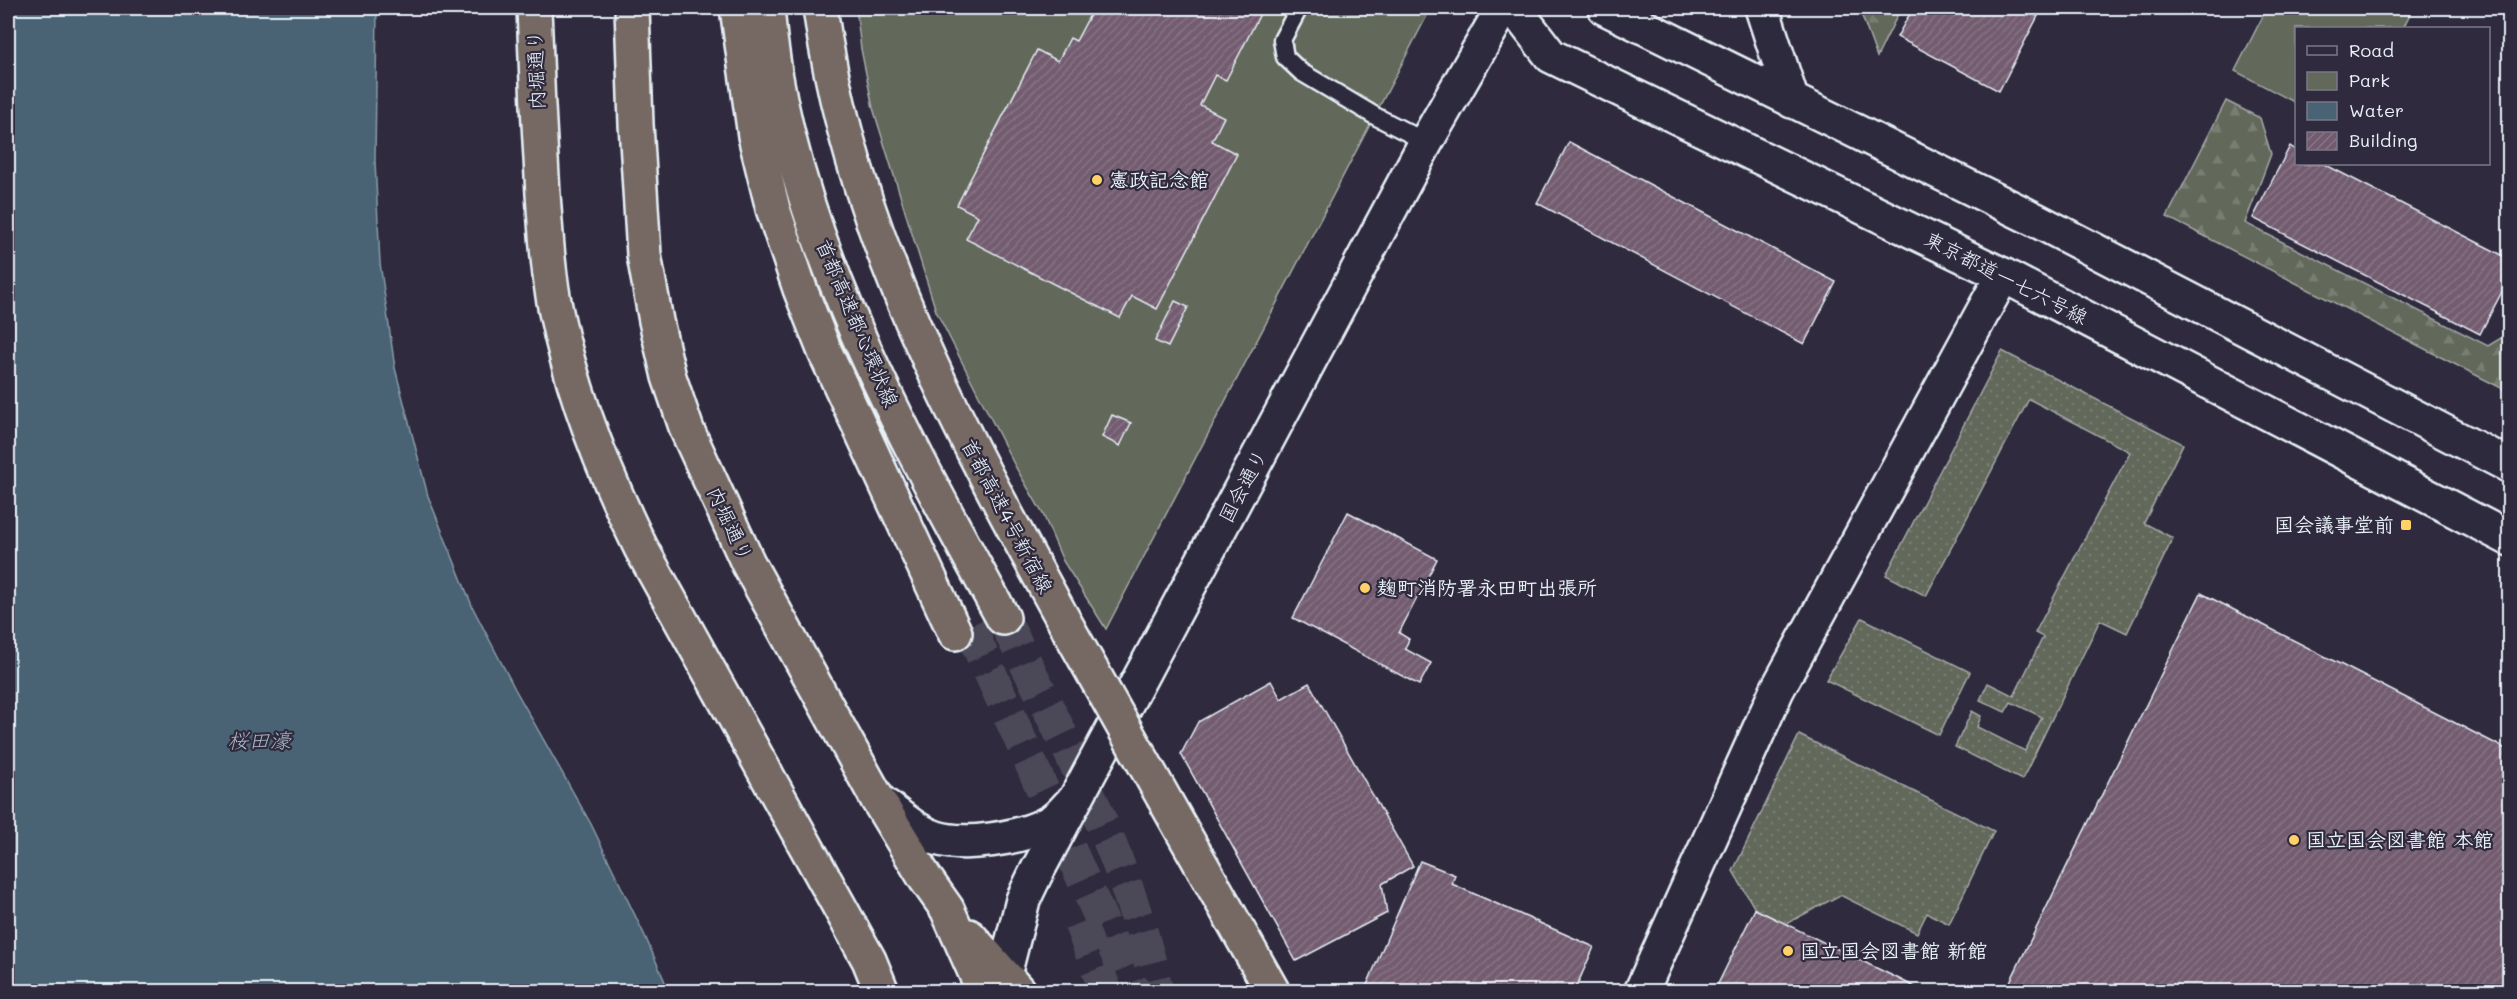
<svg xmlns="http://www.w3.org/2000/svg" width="2517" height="999" viewBox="0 0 2517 999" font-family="Mali,'Klee One',sans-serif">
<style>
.grass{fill:url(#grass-dots);stroke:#a5aca9;stroke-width:1.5}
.forest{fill:url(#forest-firs);stroke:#a5aca9;stroke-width:1.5}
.green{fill:#62685a;stroke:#a5aca9;stroke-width:1.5}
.water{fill:#4a6374;stroke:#899ca9;stroke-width:1.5}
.building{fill:url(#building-hatch);stroke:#e8f1f8;stroke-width:1.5}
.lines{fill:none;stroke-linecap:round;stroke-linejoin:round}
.motorway-tunnel{stroke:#4b4859;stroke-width:33;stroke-dasharray:33 16;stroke-linecap:butt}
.service-casing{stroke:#e8f1f8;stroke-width:21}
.tertiary-casing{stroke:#e8f1f8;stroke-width:38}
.secondary-casing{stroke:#e8f1f8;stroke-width:38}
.trunk-casing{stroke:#e8f1f8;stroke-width:38}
.motorway-casing{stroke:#e8f1f8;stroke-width:38}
.service{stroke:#2f2a3d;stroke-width:16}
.tertiary{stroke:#2f2a3d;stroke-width:33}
.secondary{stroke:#2f2a3d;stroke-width:33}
.trunk{stroke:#766964;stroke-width:33}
.motorway{stroke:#766964;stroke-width:33}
.motorway-bridge-casing{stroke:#e8f1f8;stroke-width:38;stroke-linecap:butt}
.motorway-bridge{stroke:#766964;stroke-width:33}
.poi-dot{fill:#ffd166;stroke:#2f2a3d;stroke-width:2}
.labels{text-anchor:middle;stroke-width:4.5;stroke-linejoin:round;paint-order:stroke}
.street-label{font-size:20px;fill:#e8f1f8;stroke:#2f2a3d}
.poi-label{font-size:20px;font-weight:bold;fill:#e8f1f8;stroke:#2f2a3d;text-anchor:start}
.water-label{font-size:21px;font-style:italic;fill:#a9b8c3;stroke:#2f2a3d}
</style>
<defs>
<pattern id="grass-dots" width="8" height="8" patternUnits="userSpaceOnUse" patternTransform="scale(1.5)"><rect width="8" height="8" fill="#62685a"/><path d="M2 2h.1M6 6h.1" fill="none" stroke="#787e72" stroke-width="1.8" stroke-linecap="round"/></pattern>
<pattern id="forest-firs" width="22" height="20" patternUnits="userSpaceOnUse" patternTransform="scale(1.5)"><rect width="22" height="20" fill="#62685a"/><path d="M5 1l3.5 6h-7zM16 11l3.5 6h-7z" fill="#787e72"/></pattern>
<pattern id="building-hatch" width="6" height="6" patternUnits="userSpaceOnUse" patternTransform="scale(1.5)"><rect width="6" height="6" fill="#735b6f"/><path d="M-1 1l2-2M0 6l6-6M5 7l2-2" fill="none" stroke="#877384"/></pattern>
</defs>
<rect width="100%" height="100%" fill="#2f2a3d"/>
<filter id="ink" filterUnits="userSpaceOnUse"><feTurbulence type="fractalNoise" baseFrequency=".0167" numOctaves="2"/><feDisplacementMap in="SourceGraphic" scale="12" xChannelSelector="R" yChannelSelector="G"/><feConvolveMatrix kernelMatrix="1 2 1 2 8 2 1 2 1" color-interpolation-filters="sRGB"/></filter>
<g filter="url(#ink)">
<path class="grass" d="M 2002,351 L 2183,444 L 2144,523 L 2173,538 L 2127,633 L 2100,620 L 2022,780 L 1955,747 L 1972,711 L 1981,716 L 1977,727 L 2025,751 L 2042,717 L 2011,702 L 2005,712 L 1980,700 L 1988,683 L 2014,696 L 2043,637 L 2035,633 L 2130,452 L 2029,399 L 1926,596 L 1886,575 Z
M 1862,618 L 1970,672 L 1939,735 L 1826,680 Z
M 1799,735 L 1994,831 L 1949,924 L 1927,913 L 1917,933 L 1840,895 L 1786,924 L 1755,909 L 1733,871 Z"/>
<path class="forest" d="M 1859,8 L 1901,8 L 1877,57 Z
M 2226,101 L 2260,118 L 2271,154 L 2245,223 L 2488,346 L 2509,333 L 2509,392 L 2167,217 Z"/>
<path class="green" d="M 856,8 L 1431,8 L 1106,629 L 1063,561 L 1043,514 L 1015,466 L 936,311 L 873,108 L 861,49 Z
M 2267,8 L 2413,8 L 2403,28 L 2296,28 L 2296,103 L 2235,71 Z"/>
<path class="water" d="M 8,8 L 377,8 L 375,161 L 380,263 L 395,368 L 428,496 L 473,608 L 515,689 L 591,824 L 645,936 L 669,991 L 8,991 Z"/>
<path class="building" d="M 1085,8 L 1263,8 L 1226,80 L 1215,75 L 1200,105 L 1224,117 L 1212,141 L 1237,154 L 1157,309 L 1132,296 L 1120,318 L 966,239 L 978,216 L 957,205 L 1037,50 L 1058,61 L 1070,38 L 1076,41 L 1092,11 Z
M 1913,8 L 2022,8 L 2038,16 L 1999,91 L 1897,37 Z
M 1569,142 L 1836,282 L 1804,344 L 1537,203 Z
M 2290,146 L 2296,150 L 2296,164 L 2324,164 L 2510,259 L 2510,276 L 2480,334 L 2253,218 Z
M 1175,301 L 1188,307 L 1168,347 L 1155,341 Z
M 1112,415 L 1131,423 L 1120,446 L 1102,437 Z
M 1348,512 L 1437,559 L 1399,633 L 1409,639 L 1405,649 L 1431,663 L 1419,685 L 1293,618 Z
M 2201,593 L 2510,751 L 2510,992 L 2005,992 Z
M 1271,681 L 1281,699 L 1309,683 L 1413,866 L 1382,884 L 1387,913 L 1296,961 L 1181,754 L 1198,722 Z
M 1420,861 L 1455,875 L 1452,884 L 1594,947 L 1574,992 L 1364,992 Z
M 1755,909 L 1897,978 L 1919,989 L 1918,992 L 1714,992 Z"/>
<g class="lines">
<path class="motorway-tunnel" d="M 1003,618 C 1064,739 1128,859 1157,992
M 969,626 L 1134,992
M 1080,923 L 1106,992"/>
<defs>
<path id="service" d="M 1299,8 L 1282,40 L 1285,57 L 1301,72 L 1375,116 L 1426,142"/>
<path id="tertiary" d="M 1641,992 L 1777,690 L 2003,275"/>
<path id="secondary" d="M 1514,8 L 1551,56 L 2003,275 L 2510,539
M 1605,8 L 2036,220 L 2510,466
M 1762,8 L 1792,101
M 878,800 C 895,813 915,831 936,838 C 965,847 1019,838 1045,825 C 1055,821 1063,812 1070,804
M 1004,975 L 1023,900 L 1035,875 L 1426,142 L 1503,8"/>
<path id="trunk" d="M 534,8 C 536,70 539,132 543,194 C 546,234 548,274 556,312 C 573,395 604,473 641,548 L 869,960 L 882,992
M 632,8 L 636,124 L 644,255 L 656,321 L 669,377 L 687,430 L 748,563 L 878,800 L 925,878 L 947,909 L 984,992
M 969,936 L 1019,992"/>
<path id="motorway" d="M 737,8 L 755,136 L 773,209 L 800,289 L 825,352 L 955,633
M 767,8 C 784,224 901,431 1003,618
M 820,8 C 851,234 961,433 1069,630"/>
</defs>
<use href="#service" class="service-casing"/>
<use href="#tertiary" class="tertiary-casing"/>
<use href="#secondary" class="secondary-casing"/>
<use href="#trunk" class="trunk-casing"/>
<use href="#motorway" class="motorway-casing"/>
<use href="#service" class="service"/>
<use href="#tertiary" class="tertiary"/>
<use href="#secondary" class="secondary"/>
<use href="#trunk" class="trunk"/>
<use href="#motorway" class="motorway"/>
<defs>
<path id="motorway-bridge" d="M 1069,630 L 1273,992"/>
</defs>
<use href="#motorway-bridge" class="motorway-bridge-casing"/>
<use href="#motorway-bridge" class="motorway-bridge"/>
</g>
</g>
<g class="poi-dot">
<circle cx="1097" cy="180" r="6"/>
<rect x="2400" y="519" width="12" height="12" rx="3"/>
<circle cx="1365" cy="588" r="6"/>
<circle cx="2294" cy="840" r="6"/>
<circle cx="1788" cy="951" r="6"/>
</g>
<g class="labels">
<g class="street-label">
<text transform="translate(536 70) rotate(-92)" y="7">内堀通り</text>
<text transform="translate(2006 278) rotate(27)" y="7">東京都道一七六号線</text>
<text transform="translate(857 323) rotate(67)" y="7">首都高速都心環状線</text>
<text transform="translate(1243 486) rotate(-62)" y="7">国会通り</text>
<text transform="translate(1007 516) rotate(62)" y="7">首都高速4号新宿線</text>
<text transform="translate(730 524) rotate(65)" y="7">内堀通り</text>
</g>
<g class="poi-label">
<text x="1109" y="187">憲政記念館</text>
<text x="2394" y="532" text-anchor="end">国会議事堂前</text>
<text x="1377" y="595">麹町消防署永田町出張所</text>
<text x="2306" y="847">国立国会図書館 本館</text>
<text x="1800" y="958">国立国会図書館 新館</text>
</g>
<g class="water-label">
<text x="259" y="748">桜田濠</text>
</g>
</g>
<rect width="2517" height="999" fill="none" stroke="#2f2a3d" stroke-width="30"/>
<rect x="15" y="15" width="2487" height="969" fill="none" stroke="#e8f1f8" stroke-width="2" filter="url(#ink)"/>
<rect x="2295" y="27" width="195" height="138" fill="#2f2a3d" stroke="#797a88" stroke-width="1.5"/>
<rect x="2307" y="46" width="30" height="9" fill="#2f2a3d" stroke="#797a88" stroke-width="1.5"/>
<text x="2349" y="57" font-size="18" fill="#e8f1f8">Road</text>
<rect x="2307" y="72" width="30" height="18" fill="#62685a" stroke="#797a88" stroke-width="1.5"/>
<text x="2349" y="87" font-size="18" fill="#e8f1f8">Park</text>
<rect x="2307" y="102" width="30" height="18" fill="#4a6374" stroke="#797a88" stroke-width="1.5"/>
<text x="2349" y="117" font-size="18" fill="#e8f1f8">Water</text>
<rect x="2307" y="132" width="30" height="18" fill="url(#building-hatch)" stroke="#797a88" stroke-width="1.5"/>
<text x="2349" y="147" font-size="18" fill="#e8f1f8">Building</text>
</svg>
